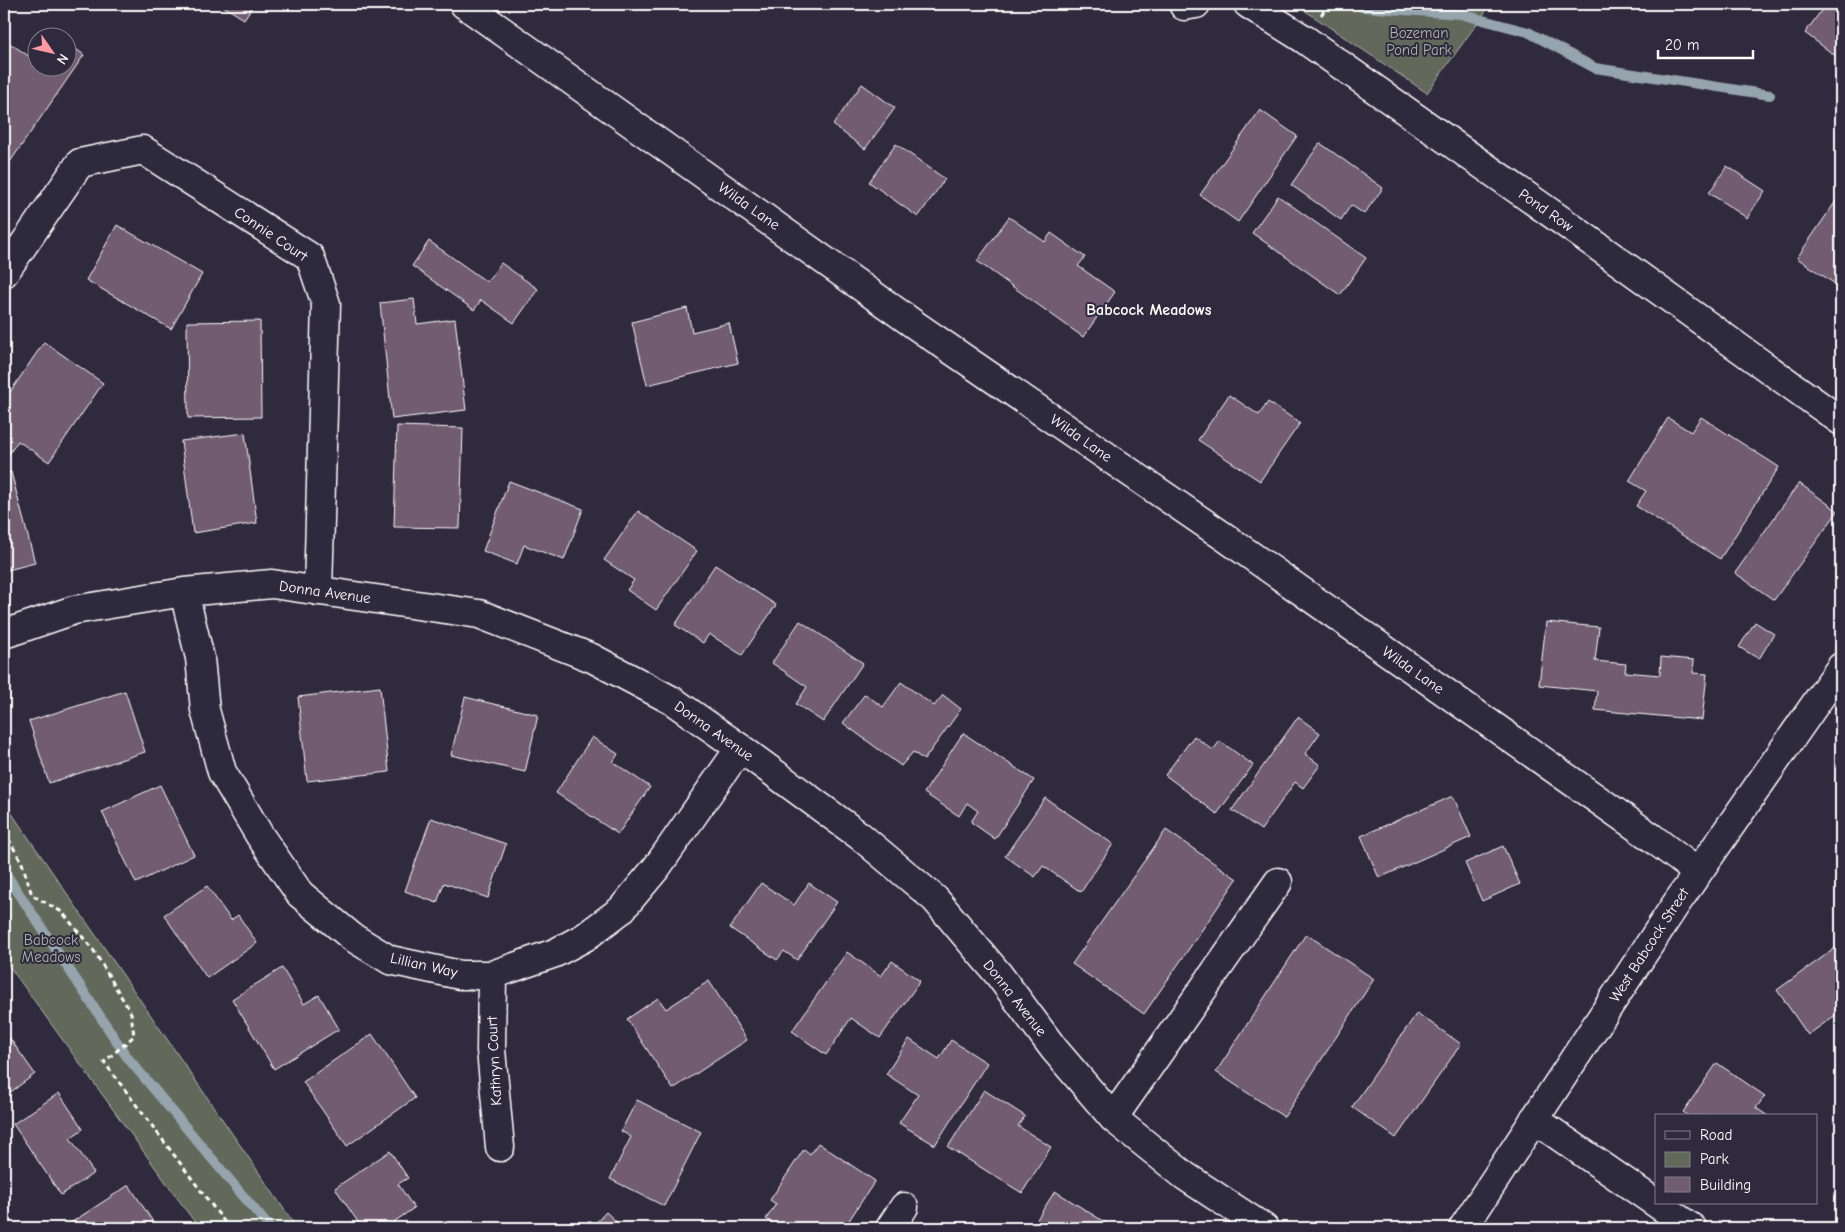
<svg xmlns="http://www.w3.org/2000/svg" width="1845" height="1232" viewBox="0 0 1845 1232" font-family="'Comic Neue',sans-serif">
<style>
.green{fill:#62685a;stroke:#b0b4ac}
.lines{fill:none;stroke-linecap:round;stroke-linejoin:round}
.stream{stroke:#95a4ad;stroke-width:10}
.building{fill:#725c71;stroke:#fff}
.minor-casing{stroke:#fff;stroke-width:31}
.tertiary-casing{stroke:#fff;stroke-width:31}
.path{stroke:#fff;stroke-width:3;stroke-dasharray:5 4;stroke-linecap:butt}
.minor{stroke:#2f2a3d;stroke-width:28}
.tertiary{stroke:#2f2a3d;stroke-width:28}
.labels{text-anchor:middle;stroke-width:4;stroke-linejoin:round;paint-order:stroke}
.park-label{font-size:15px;fill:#b0b4ac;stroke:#2f2a3d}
.street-label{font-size:15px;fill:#fff;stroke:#2f2a3d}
.neighbourhood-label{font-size:16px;font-weight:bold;fill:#fff;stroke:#2f2a3d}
</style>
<rect width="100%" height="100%" fill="#2f2a3d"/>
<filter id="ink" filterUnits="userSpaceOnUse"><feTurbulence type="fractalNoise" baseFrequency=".02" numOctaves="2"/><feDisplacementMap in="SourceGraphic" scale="10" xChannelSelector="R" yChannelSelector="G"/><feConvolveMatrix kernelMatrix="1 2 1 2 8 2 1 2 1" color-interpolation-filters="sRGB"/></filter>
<g filter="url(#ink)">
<path class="green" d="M 1295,4 L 1491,4 L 1427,93 Z
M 4,802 L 297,1228 L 199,1228 L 4,959 Z"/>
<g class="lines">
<path class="stream" d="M 1357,4 L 1362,7 L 1460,14 L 1528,32 L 1595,68 L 1770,95
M 4,871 L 127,1057 L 270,1228"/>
</g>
<path class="building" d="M 220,4 L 254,4 L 244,19 Z
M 1826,4 L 1841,4 L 1841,60 L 1805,33 Z
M 68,43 L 84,55 L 10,162 L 4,157 L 4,55 L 11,44 L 33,59 L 38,52 L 38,68 L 68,68 Z
M 862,84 L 895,108 L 865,149 L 833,125 Z
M 1260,110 L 1297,136 L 1238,222 L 1200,195 Z
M 1320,143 L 1383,188 L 1364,214 L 1351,205 L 1341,220 L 1291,185 Z
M 896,144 L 945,179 L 918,217 L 869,182 Z
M 1727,166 L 1765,191 L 1747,218 L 1709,193 Z
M 1278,196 L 1366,258 L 1340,295 L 1252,233 Z
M 1836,201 L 1841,204 L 1841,288 L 1797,258 Z
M 1009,217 L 1045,242 L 1051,233 L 1085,257 L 1078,266 L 1115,292 L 1083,337 L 977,261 Z
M 117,225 L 202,274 L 171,329 L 86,280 Z
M 429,241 L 487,282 L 501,263 L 538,289 L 514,323 L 481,300 L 474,310 L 412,266 Z
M 414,299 L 417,324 L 455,319 L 466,410 L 392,419 L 380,303 Z
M 687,308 L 692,332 L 729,323 L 738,363 L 647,385 L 632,322 Z
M 260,321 L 261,417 L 188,418 L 187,322 Z
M 44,342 L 103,383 L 49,462 L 18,441 L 4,461 L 4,401 Z
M 1229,395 L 1259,415 L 1268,402 L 1300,423 L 1260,481 L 1198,440 Z
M 1701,417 L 1779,467 L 1720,559 L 1636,506 L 1646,491 L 1629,481 L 1668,418 L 1691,432 Z
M 397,426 L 463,428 L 460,528 L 394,527 Z
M 245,433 L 257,523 L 193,533 L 181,441 Z
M 11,472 L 35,563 L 4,571 L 4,473 Z
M 509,481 L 583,509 L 564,560 L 524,545 L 517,564 L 483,551 Z
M 1799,483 L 1838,511 L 1774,600 L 1735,573 Z
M 638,511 L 697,551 L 656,610 L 627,590 L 634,580 L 604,560 Z
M 715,565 L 776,605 L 742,655 L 709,634 L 703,643 L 675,625 Z
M 800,621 L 863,663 L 823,722 L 796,704 L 807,687 L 772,663 Z
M 1546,622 L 1599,627 L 1595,661 L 1626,664 L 1625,672 L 1660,675 L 1661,657 L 1694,660 L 1693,673 L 1707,674 L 1702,720 L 1595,710 L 1597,691 L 1539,685 Z
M 1755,622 L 1774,634 L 1759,659 L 1739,647 Z
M 901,682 L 934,706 L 943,695 L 961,709 L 924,760 L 913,752 L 901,766 L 843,723 L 865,694 L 883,707 Z
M 380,687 L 389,772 L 307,781 L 298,697 Z
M 125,691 L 145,752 L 49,783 L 29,721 Z
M 465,697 L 538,715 L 525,772 L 451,755 Z
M 1298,717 L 1320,733 L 1305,754 L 1320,765 L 1303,788 L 1295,782 L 1261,830 L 1232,810 Z
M 963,733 L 1034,780 L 995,839 L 971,822 L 978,811 L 967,803 L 959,816 L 924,793 Z
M 1194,736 L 1213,750 L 1220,741 L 1253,765 L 1217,814 L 1165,775 Z
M 592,737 L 618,754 L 613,762 L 650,787 L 618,834 L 556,793 Z
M 160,785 L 194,855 L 136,883 L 102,812 Z
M 1453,796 L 1471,837 L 1379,878 L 1361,836 Z
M 1045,798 L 1113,844 L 1081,892 L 1043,866 L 1035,877 L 1005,856 Z
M 431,818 L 506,844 L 488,898 L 444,883 L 437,903 L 405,891 Z
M 1166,830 L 1237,879 L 1144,1014 L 1072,964 Z
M 1503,846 L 1520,884 L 1482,901 L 1465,863 Z
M 761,883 L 794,905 L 809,883 L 837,902 L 797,960 L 784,951 L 777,960 L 730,928 Z
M 207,886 L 231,920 L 238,915 L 257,943 L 207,978 L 164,915 Z
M 1306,934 L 1374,979 L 1284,1117 L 1216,1072 Z
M 1841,944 L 1841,1011 L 1808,1035 L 1777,990 Z
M 847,952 L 881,976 L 892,961 L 920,981 L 880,1038 L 851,1018 L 826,1055 L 792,1031 Z
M 282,968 L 304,1004 L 319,995 L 339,1029 L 274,1069 L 232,999 Z
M 709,981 L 747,1040 L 673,1089 L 627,1019 L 658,998 L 666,1009 Z
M 1417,1013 L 1461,1044 L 1396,1138 L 1352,1107 Z
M 4,1030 L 35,1074 L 4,1097 Z
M 372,1034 L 415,1098 L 347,1146 L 303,1082 Z
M 909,1039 L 939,1059 L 951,1040 L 987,1063 L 935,1145 L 899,1123 L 918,1095 L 886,1074 Z
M 1717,1063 L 1765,1096 L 1756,1108 L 1768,1116 L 1688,1116 L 1683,1112 Z
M 984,1090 L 1025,1116 L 1018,1126 L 1051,1147 L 1022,1193 L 948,1147 Z
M 59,1093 L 83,1129 L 70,1138 L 94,1173 L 61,1195 L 13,1124 Z
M 637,1100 L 701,1132 L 664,1206 L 610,1179 L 631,1137 L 621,1131 Z
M 818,1143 L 875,1181 L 844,1228 L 781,1228 L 766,1219 L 776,1204 L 770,1200 L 804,1149 L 810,1154 Z
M 390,1151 L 408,1178 L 398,1184 L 414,1208 L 385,1228 L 362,1228 L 335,1188 Z
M 129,1185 L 157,1228 L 67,1228 L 66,1226 Z
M 1055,1191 L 1114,1228 L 1040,1228 L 1034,1224 Z
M 606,1212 L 623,1228 L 591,1228 Z"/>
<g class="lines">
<defs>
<path id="minor" d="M 464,4 L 918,327 L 1226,538 L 1651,837 L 1697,872
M 1248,4 L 1304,39 L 1589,240 L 1841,421
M 1184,6 L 1196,4
M 4,273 L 80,163 L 143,150 L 310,257 L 326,304 L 318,591
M 184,592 L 200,658 L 205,710 L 222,772 L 260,836 L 300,894 L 352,937 L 390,960 L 460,975 L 492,975 L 555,953 L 585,937 L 621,910 L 657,867 L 740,748
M 4,634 L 74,610 L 184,592 L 272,584 L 479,614 L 592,658 L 673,701 L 740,748 L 860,836 L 935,899 L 999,975 L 1054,1049 L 1113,1118 L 1185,1176 L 1264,1228
M 492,975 L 491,1050 L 500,1147
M 1113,1118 L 1278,882
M 1534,1119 L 1692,1228
M 890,1228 L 904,1207"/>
<path id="tertiary" d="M 1463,1228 L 1674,907 L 1841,667"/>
</defs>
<use href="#minor" class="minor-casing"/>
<use href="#tertiary" class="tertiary-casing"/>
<path class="path" d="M 1321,15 L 1329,4
M 4,831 L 22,863 L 32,895 L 62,912 L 94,951 L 131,1013 L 134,1036 L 104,1062 L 229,1228"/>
<use href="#minor" class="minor"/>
<use href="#tertiary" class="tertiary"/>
</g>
</g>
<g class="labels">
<g class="park-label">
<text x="1419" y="38">Bozeman<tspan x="1419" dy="17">Pond Park</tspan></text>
<text x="51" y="945">Babcock<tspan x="51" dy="17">Meadows</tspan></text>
</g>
<g class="street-label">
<text transform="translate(749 206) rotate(35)" y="5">Wilda Lane</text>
<text transform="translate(1546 210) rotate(35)" y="5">Pond Row</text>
<text transform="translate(271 234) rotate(34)" y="5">Connie Court</text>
<text transform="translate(1081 438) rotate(35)" y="5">Wilda Lane</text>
<text transform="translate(325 592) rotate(8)" y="5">Donna Avenue</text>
<text transform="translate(1413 670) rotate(35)" y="5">Wilda Lane</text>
<text transform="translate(714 731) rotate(35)" y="5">Donna Avenue</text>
<text transform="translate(1649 945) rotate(-57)" y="5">West Babcock Street</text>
<text transform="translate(424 965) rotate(13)" y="5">Lillian Way</text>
<text transform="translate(1015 998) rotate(52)" y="5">Donna Avenue</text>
<text transform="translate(494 1061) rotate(-93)" y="5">Kathryn Court</text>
</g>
<g class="neighbourhood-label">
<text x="1149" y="315">Babcock Meadows</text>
</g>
</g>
<rect width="1845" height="1232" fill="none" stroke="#2f2a3d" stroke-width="20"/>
<rect x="10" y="10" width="1825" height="1212" fill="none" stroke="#fff" stroke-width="2" filter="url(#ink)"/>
<rect x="1655" y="1114" width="162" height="90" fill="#2f2a3d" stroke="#827f8b"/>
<rect x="1665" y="1131" width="25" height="8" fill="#2f2a3d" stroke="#827f8b"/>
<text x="1700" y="1140" font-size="15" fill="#ffffff">Road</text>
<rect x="1665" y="1152" width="25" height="15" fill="#62685a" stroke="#827f8b"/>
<text x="1700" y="1164" font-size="15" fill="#ffffff">Park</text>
<rect x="1665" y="1177" width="25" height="15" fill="#725c71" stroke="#827f8b"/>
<text x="1700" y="1190" font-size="15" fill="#ffffff">Building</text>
<g transform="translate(52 52) rotate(124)"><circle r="24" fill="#2f2a3d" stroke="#827f8b"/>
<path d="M0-4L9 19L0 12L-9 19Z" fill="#ff9aa2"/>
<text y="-8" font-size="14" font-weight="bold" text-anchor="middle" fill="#ffffff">N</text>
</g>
<path d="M1658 50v8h95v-8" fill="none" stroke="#ffffff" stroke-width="2.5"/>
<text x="1665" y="50" font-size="15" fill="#ffffff" stroke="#2f2a3d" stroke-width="4" paint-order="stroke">20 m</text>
</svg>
